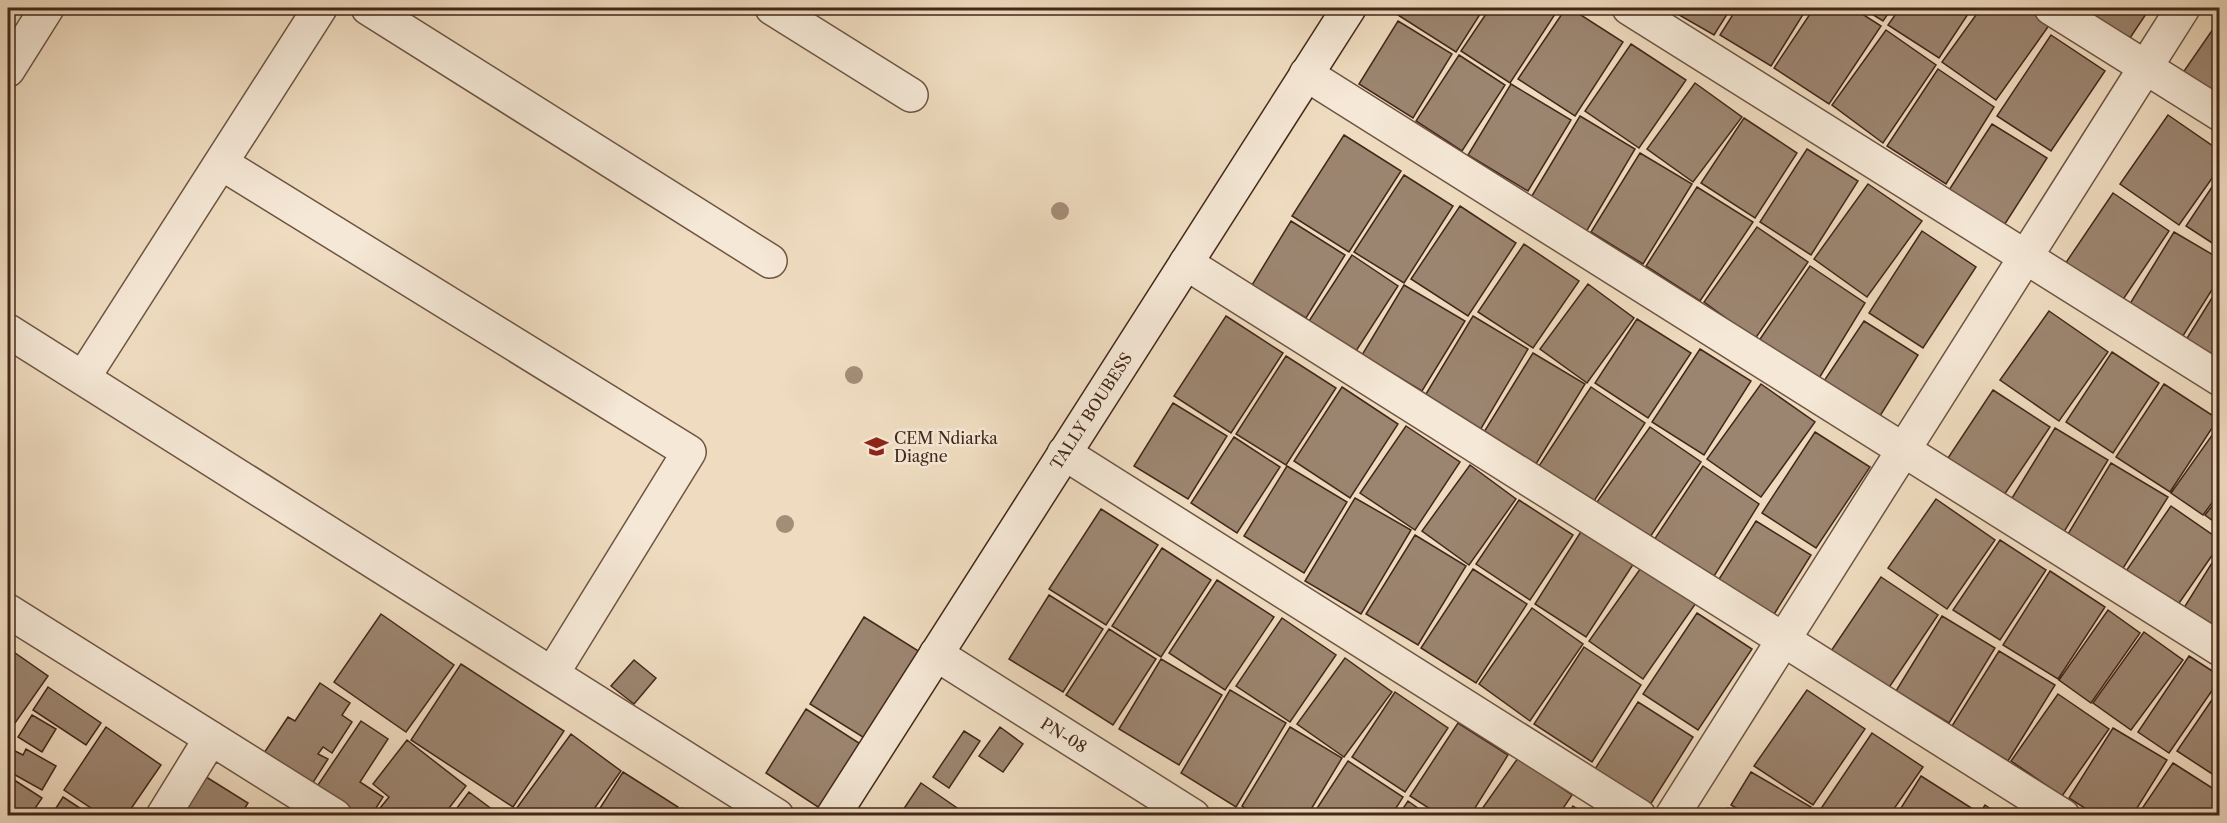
<svg xmlns="http://www.w3.org/2000/svg" width="2227" height="823" viewBox="0 0 2227 823" font-family="'Libre Caslon Text',serif">
<style>
.building{fill:#9c8570;stroke:#432719;stroke-width:1.5}
.lines{fill:none;stroke-linecap:round;stroke-linejoin:round}
.street-casing{stroke:#6e5443;stroke-width:36}
.secondary-casing{stroke:#432719;stroke-width:36}
.street{stroke:#f5e8d6;stroke-width:33}
.secondary{stroke:#f5e8d6;stroke-width:33}
.tree{fill:#a48d77}
.labels{text-anchor:middle;stroke-width:5;stroke-linejoin:round;paint-order:stroke}
.street-label{font-size:16px;fill:#432719;stroke:#f5e8d6}
.poi-label{font-size:16px;fill:#432719;stroke:#f5e8d6;text-anchor:start}
</style>
<rect width="100%" height="100%" fill="#efdcc0"/>
<filter id="stains"><feTurbulence type="fractalNoise" baseFrequency=".00333" numOctaves="4"/><feColorMatrix values="0 0 0 0 .2 0 0 0 0 .09 0 0 0 0 .02 0 0 0 .5 -.17"/></filter>
<radialGradient id="worn" r=".72"><stop offset=".6" stop-color="#630" stop-opacity="0"/><stop offset="1" stop-color="#630" stop-opacity=".3"/></radialGradient>
<path class="building" d="M 1404,8 L 1484,8 L 1456,52 L 1398,15 Z
M 1490,8 L 1559,8 L 1510,83 L 1461,51 Z
M 1566,8 L 1570,8 L 1623,42 L 1575,116 L 1518,79 Z
M 1667,8 L 1731,8 L 1714,35 Z
M 1737,8 L 1807,8 L 1771,66 L 1720,35 Z
M 1814,8 L 1853,8 L 1881,26 L 1829,104 L 1774,68 Z
M 1862,8 L 1892,8 L 1883,21 Z
M 1900,8 L 1972,8 L 1939,58 L 1888,25 Z
M 1981,8 L 2026,8 L 2050,24 L 1996,100 L 1942,62 Z
M 2078,8 L 2150,8 L 2128,41 Z
M 2220,19 L 2220,99 L 2182,74 Z
M 1398,21 L 1452,54 L 1413,118 L 1359,84 Z
M 1886,30 L 1936,65 L 1883,143 L 1832,105 Z
M 2051,35 L 2105,71 L 2051,151 L 1997,116 Z
M 1631,44 L 1686,80 L 1639,148 L 1585,111 Z
M 1459,55 L 1505,85 L 1462,151 L 1416,121 Z
M 1938,69 L 1994,107 L 1946,184 L 1887,146 Z
M 1695,83 L 1742,117 L 1693,182 L 1647,149 Z
M 1511,84 L 1571,120 L 1528,191 L 1468,155 Z
M 2168,115 L 2220,151 L 2220,167 L 2179,225 L 2120,184 Z
M 1580,116 L 1635,149 L 1586,232 L 1530,199 Z
M 1744,118 L 1797,153 L 1755,218 L 1701,183 Z
M 1992,124 L 2047,158 L 2003,227 L 1949,190 Z
M 1344,135 L 1401,171 L 1349,252 L 1292,216 Z
M 1807,149 L 1858,181 L 1811,255 L 1760,222 Z
M 1640,153 L 1692,184 L 1643,264 L 1591,232 Z
M 1404,175 L 1453,206 L 1404,283 L 1354,252 Z
M 2220,175 L 2220,248 L 2186,226 Z
M 1868,184 L 1922,221 L 1867,297 L 1814,259 Z
M 1697,187 L 1753,222 L 1700,301 L 1646,266 Z
M 2113,193 L 2169,231 L 2120,304 L 2063,267 Z
M 1460,206 L 1516,243 L 1468,316 L 1411,279 Z
M 1291,221 L 1345,255 L 1306,318 L 1252,285 Z
M 1757,227 L 1808,262 L 1755,339 L 1704,302 Z
M 1922,231 L 1976,267 L 1923,348 L 1869,313 Z
M 2174,232 L 2220,259 L 2220,277 L 2181,339 L 2128,307 Z
M 1524,244 L 1579,281 L 1533,348 L 1478,312 Z
M 1352,255 L 1398,286 L 1356,351 L 1309,321 Z
M 1810,266 L 1865,303 L 1818,380 L 1758,342 Z
M 1588,284 L 1634,318 L 1587,383 L 1540,349 Z
M 1404,285 L 1465,321 L 1422,391 L 1362,355 Z
M 2220,285 L 2220,364 L 2184,343 Z
M 2049,311 L 2108,352 L 2059,421 L 2000,380 Z
M 1226,316 L 1283,353 L 1231,433 L 1174,396 Z
M 1473,316 L 1528,349 L 1479,432 L 1423,399 Z
M 1637,319 L 1691,353 L 1648,418 L 1595,383 Z
M 1864,321 L 1918,355 L 1875,424 L 1820,387 Z
M 1700,349 L 1751,381 L 1704,455 L 1652,422 Z
M 2112,352 L 2159,383 L 2113,453 L 2066,422 Z
M 1533,353 L 1585,384 L 1536,464 L 1484,432 Z
M 1286,356 L 1336,388 L 1286,465 L 1236,434 Z
M 1761,384 L 1815,422 L 1761,497 L 1707,459 Z
M 2164,384 L 2218,419 L 2170,492 L 2116,457 Z
M 1342,387 L 1398,424 L 1350,498 L 1294,461 Z
M 1591,387 L 1645,423 L 1594,501 L 1539,466 Z
M 1993,390 L 2050,427 L 2000,501 L 1944,464 Z
M 1173,403 L 1227,436 L 1188,499 L 1134,466 Z
M 2220,424 L 2220,492 L 2203,515 L 2171,493 Z
M 1406,426 L 1460,462 L 1415,530 L 1360,493 Z
M 1650,427 L 1701,462 L 1648,540 L 1597,502 Z
M 2055,428 L 2108,460 L 2062,535 L 2009,503 Z
M 1815,432 L 1870,467 L 1816,548 L 1762,513 Z
M 1234,437 L 1280,467 L 1237,533 L 1191,503 Z
M 2111,463 L 2168,497 L 2120,573 L 2065,539 Z
M 1470,465 L 1516,499 L 1469,565 L 1422,531 Z
M 1287,466 L 1347,502 L 1304,573 L 1244,536 Z
M 1703,466 L 1759,504 L 1711,581 L 1652,543 Z
M 2220,496 L 2220,526 L 2205,515 Z
M 1355,498 L 1411,530 L 1361,614 L 1305,581 Z
M 1936,499 L 1995,540 L 1947,609 L 1888,568 Z
M 1519,500 L 1573,535 L 1530,600 L 1476,564 Z
M 2171,506 L 2220,540 L 2220,544 L 2175,609 L 2124,574 Z
M 1101,509 L 1158,545 L 1106,625 L 1049,589 Z
M 1756,521 L 1811,555 L 1768,624 L 1714,587 Z
M 1582,530 L 1634,563 L 1586,637 L 1535,604 Z
M 1415,535 L 1466,566 L 1418,645 L 1366,614 Z
M 2000,540 L 2046,570 L 2000,640 L 1953,610 Z
M 1162,548 L 1211,580 L 1161,657 L 1112,626 Z
M 2220,550 L 2220,634 L 2182,611 Z
M 1643,565 L 1696,603 L 1643,679 L 1589,641 Z
M 1473,569 L 1527,604 L 1476,683 L 1421,648 Z
M 2050,571 L 2105,607 L 2058,679 L 2003,645 Z
M 1881,577 L 1938,615 L 1888,689 L 1831,651 Z
M 1217,580 L 1274,617 L 1225,690 L 1169,653 Z
M 1049,595 L 1103,629 L 1063,692 L 1009,659 Z
M 1532,608 L 1583,644 L 1530,721 L 1479,684 Z
M 2108,610 L 2140,633 L 2091,703 L 2059,680 Z
M 1697,613 L 1752,649 L 1698,730 L 1643,694 Z
M 381,614 L 454,665 L 406,732 L 334,682 Z
M 1942,616 L 1995,648 L 1949,723 L 1896,691 Z
M 864,617 L 920,652 L 866,739 L 810,704 Z
M 1282,618 L 1336,655 L 1290,722 L 1236,686 Z
M 1109,629 L 1156,659 L 1113,725 L 1066,695 Z
M 2144,632 L 2183,660 L 2131,730 L 2093,703 Z
M 1584,647 L 1641,685 L 1592,762 L 1534,724 Z
M 8,648 L 48,676 L 8,733 Z
M 1999,651 L 2055,685 L 2008,761 L 1952,726 Z
M 2189,656 L 2220,676 L 2220,679 L 2169,753 L 2138,732 Z
M 1345,658 L 1392,692 L 1344,757 L 1297,724 Z
M 1161,659 L 1222,695 L 1179,765 L 1119,729 Z
M 634,660 L 656,678 L 634,704 L 611,686 Z
M 461,664 L 564,731 L 513,807 L 411,740 Z
M 320,683 L 350,703 L 342,715 L 352,722 L 332,753 L 323,747 L 318,754 L 328,759 L 312,784 L 264,753 L 288,717 L 295,721 Z
M 48,687 L 101,723 L 86,745 L 33,710 Z
M 2220,688 L 2220,779 L 2177,751 Z
M 1230,690 L 1286,723 L 1236,807 L 1181,773 Z
M 1807,690 L 1865,729 L 1813,805 L 1754,766 Z
M 1395,692 L 1448,728 L 1405,792 L 1352,757 Z
M 2058,694 L 2109,729 L 2062,796 L 2011,761 Z
M 1638,702 L 1693,737 L 1650,805 L 1595,769 Z
M 806,709 L 862,745 L 821,809 L 766,773 Z
M 32,715 L 56,729 L 42,752 L 18,737 Z
M 361,721 L 388,739 L 360,782 L 383,797 L 371,816 L 358,816 L 316,788 Z
M 1458,723 L 1508,755 L 1470,816 L 1441,816 L 1410,796 Z
M 106,727 L 161,765 L 126,816 L 103,816 L 64,790 Z
M 1000,727 L 1023,744 L 1003,772 L 979,756 Z
M 1290,727 L 1342,758 L 1307,816 L 1257,816 L 1242,806 Z
M 2113,728 L 2167,760 L 2132,816 L 2097,816 L 2069,798 Z
M 964,731 L 980,741 L 949,788 L 933,777 Z
M 1872,733 L 1923,767 L 1889,816 L 1816,816 Z
M 571,734 L 621,771 L 589,816 L 511,816 Z
M 407,740 L 466,786 L 443,816 L 379,816 L 376,813 L 389,797 L 373,784 Z
M 11,749 L 23,755 L 26,749 L 56,766 L 42,790 L 8,771 L 8,755 Z
M 1518,758 L 1572,795 L 1558,816 L 1477,816 Z
M 1348,761 L 1403,797 L 1391,816 L 1312,816 Z
M 2173,763 L 2220,793 L 2220,809 L 2215,816 L 2137,816 Z
M 623,772 L 678,807 L 672,816 L 595,816 Z
M 1751,772 L 1811,807 L 1806,816 L 1749,816 L 1731,805 Z
M 203,775 L 248,803 L 240,816 L 177,816 Z
M 8,776 L 42,798 L 30,816 L 8,816 Z
M 1921,776 L 1973,809 L 1969,816 L 1896,816 Z
M 921,783 L 960,810 L 956,816 L 899,816 Z
M 469,792 L 501,816 L 451,816 Z
M 63,797 L 92,816 L 51,816 Z
M 1408,801 L 1429,816 L 1398,816 Z
M 1985,805 L 2001,816 L 1978,816 Z
M 1573,806 L 1588,816 L 1566,816 Z
M 682,808 L 693,816 L 677,816 Z
M 1728,808 L 1741,816 L 1723,816 Z
M 259,809 L 268,816 L 255,816 Z"/>
<g class="lines">
<defs>
<path id="street" d="M 368,8 L 770,261
M 772,8 L 911,95
M 1629,8 L 2220,379
M 2051,8 L 2220,114
M 8,70 L 47,8
M 1306,74 L 2220,649
M 221,163 L 689,452 L 552,674
M 1186,263 L 2063,816
M 8,331 L 777,816
M 83,378 L 320,8
M 1064,453 L 1639,816
M 8,611 L 335,816
M 936,654 L 1193,816
M 163,816 L 211,738
M 1672,816 L 2183,8"/>
<path id="secondary" d="M 833,816 L 1349,8"/>
</defs>
<use href="#street" class="street-casing"/>
<use href="#secondary" class="secondary-casing"/>
<use href="#street" class="street"/>
<use href="#secondary" class="secondary"/>
</g>
<g class="tree">
<circle cx="1060" cy="211" r="9"/>
<circle cx="854" cy="375" r="9"/>
<circle cx="785" cy="524" r="9"/>
</g>
<defs>
<symbol id="school-bare" viewBox="-9 -9 18 18"><path d="M0-5L7-2L0 1L-7-2ZM-4 1L0 2.5L4 1V4Q0 6-4 4Z" fill="#8f2418" stroke="#f5e8d6" stroke-width="2.5" paint-order="stroke"/></symbol>
</defs>
<g fill-rule="evenodd">
<use href="#school-bare" x="860" y="430" width="33" height="33"/>
</g>
<g class="labels">
<g class="street-label">
<text transform="translate(1091 411) rotate(-57)" y="6">TALLY BOUBESS</text>
<text transform="translate(1064 735) rotate(32)" y="6">PN-08</text>
</g>
<g class="poi-label">
<text x="894" y="444">CEM Ndiarka<tspan x="894" dy="18">Diagne</tspan></text>
</g>
</g>
<rect width="2227" height="823" fill="none" stroke="#efdcc0" stroke-width="30"/>
<rect x="9" y="9" width="2209" height="805" fill="none" stroke="#432719" stroke-width="3"/>
<rect x="15" y="15" width="2197" height="793" fill="none" stroke="#432719" stroke-width="1.5"/>
<rect width="100%" height="100%" filter="url(#stains)"/>
<rect width="100%" height="100%" fill="url(#worn)"/>
</svg>
